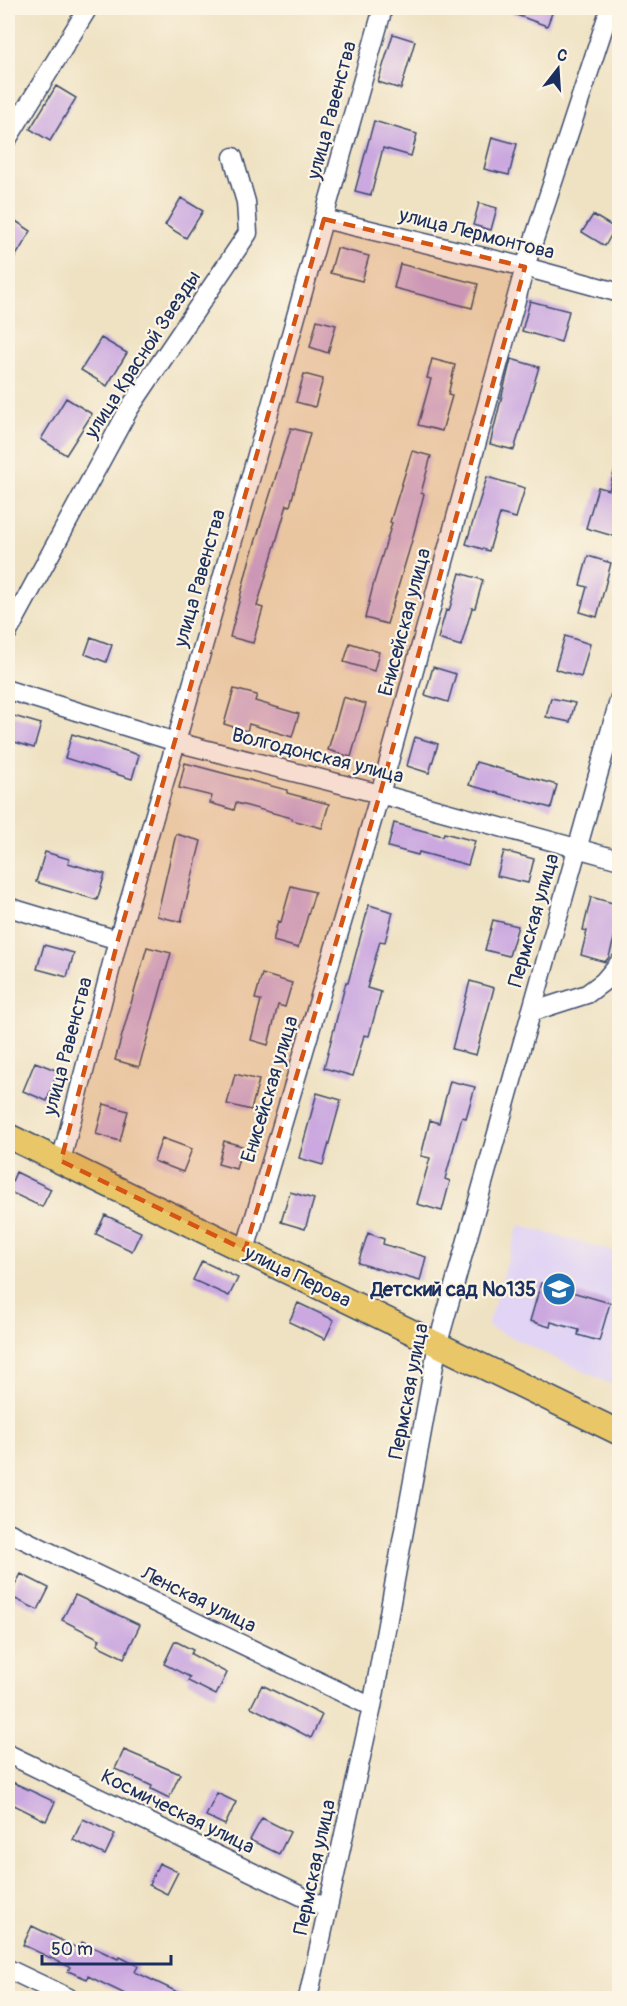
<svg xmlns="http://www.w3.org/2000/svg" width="627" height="2006" viewBox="0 0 627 2006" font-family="Pangolin,sans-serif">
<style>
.built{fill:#e1d4f4}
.building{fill:#cba8e0}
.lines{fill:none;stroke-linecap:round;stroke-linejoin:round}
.minor-casing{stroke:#3b4a6d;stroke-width:21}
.major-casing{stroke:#3b4a6d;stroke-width:27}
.minor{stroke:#fff;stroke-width:18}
.major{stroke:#e9c769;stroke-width:24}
.marked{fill:#d45514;fill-opacity:0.2;stroke:#d45514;stroke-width:4.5;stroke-dasharray:12 8;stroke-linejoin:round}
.labels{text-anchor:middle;stroke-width:4.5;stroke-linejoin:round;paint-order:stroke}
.street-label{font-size:20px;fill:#1b2f5e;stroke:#fcf5e5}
.poi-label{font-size:20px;font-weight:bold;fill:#1b2f5e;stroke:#fcf5e5;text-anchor:end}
</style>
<rect width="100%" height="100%" fill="#fcf5e5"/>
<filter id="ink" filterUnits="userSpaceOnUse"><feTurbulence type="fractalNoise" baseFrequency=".0167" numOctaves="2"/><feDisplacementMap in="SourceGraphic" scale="12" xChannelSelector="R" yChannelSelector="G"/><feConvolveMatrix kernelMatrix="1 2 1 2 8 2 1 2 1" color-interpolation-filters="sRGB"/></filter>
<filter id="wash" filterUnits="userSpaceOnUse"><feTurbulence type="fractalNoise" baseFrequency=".008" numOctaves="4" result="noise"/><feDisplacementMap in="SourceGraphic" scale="24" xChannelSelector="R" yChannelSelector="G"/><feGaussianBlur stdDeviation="1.35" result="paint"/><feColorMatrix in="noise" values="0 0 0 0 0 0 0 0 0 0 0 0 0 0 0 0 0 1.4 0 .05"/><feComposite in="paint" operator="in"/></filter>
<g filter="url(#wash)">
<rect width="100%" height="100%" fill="#efe2c3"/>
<path class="built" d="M 519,1225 L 619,1253 L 619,1388 L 487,1326 Z"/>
<g id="blocks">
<path class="building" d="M 501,8 L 554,8 L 547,26 L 500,9 Z
M 393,34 L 415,41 L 401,89 L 378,82 Z
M 56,86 L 76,98 L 50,141 L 30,129 Z
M 374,121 L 417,134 L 411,156 L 383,148 L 371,195 L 355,191 Z
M 492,137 L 517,144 L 509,175 L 484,169 Z
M 181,198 L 203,211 L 186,238 L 165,225 Z
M 479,203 L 497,208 L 491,230 L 473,225 Z
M 593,215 L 615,228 L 605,246 L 582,232 Z
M 8,216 L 31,231 L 8,269 Z
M 337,248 L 369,256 L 362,281 L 330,273 Z
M 400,264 L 478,284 L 472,308 L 394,288 Z
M 530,301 L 569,311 L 561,342 L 522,331 Z
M 317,320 L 336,325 L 328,353 L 310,347 Z
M 101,338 L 127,353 L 107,386 L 81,370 Z
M 432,359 L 455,365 L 448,395 L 452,396 L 442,431 L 418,425 L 431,379 L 427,378 Z
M 511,359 L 539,367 L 514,450 L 490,444 Z
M 304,374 L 323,379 L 315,407 L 296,402 Z
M 66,398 L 92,414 L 66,455 L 41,439 Z
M 291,428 L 310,433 L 290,506 L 287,505 L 257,606 L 263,608 L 253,643 L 230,637 L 249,562 Z
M 412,451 L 431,456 L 421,493 L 424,494 L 411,544 L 387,624 L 365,618 L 374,582 L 392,523 L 390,522 Z
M 616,466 L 620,466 L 620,538 L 586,528 L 598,487 L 609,490 Z
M 487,477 L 525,488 L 516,518 L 500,514 L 489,551 L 466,544 Z
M 588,556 L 611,563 L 597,617 L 580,612 L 587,587 L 580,585 Z
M 460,573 L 483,580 L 475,608 L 472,608 L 461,646 L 438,639 L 446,610 L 449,611 Z
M 565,636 L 590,644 L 581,677 L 555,669 Z
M 91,637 L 112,645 L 106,662 L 85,654 Z
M 350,643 L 379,652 L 374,671 L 344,662 Z
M 433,667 L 456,674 L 448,702 L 425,695 Z
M 234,689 L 257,695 L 255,701 L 299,714 L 292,737 L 249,724 L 247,731 L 224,724 Z
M 343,697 L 366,704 L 351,757 L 328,750 Z
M 551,698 L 575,703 L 570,722 L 546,717 Z
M 10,715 L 41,724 L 34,748 L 8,740 L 8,724 Z
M 72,734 L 139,755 L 132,779 L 65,758 Z
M 415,737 L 438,744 L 429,773 L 407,766 Z
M 476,762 L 557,785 L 551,808 L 469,785 Z
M 185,763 L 287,790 L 287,793 L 329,804 L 322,828 L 292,820 L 292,818 L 236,803 L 234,810 L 210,803 L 212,796 L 179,788 Z
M 394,823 L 443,836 L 444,833 L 475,841 L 468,865 L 419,852 L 418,855 L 388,847 Z
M 176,834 L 201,841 L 181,922 L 157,916 Z
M 504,851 L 534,859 L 528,883 L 497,876 Z
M 45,852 L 69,859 L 68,863 L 105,874 L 97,900 L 36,882 Z
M 291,886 L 315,892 L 298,948 L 273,941 L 278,921 L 281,922 Z
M 591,897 L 620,905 L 620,936 L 615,935 L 609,957 L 605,962 L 581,955 L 587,931 L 583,930 Z
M 369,905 L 393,912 L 385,942 L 380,941 L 367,988 L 381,992 L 369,1036 L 364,1035 L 353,1076 L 324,1068 L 346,982 L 348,983 Z
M 493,920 L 518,926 L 509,956 L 485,950 Z
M 44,945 L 74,953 L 67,977 L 37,969 Z
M 147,947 L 171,953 L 139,1067 L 115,1060 Z
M 262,974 L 292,983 L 285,1007 L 278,1005 L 268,1045 L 251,1040 L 261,1000 L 255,999 Z
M 470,981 L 494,988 L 476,1055 L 452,1049 Z
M 35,1062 L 58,1071 L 47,1101 L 23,1091 Z
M 235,1074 L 259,1080 L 251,1110 L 227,1104 Z
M 450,1081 L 475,1087 L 466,1118 L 462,1117 L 445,1179 L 450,1181 L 442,1211 L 417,1204 L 430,1158 L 421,1156 L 430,1120 L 439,1123 Z
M 317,1093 L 341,1100 L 323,1165 L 299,1158 Z
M 104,1104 L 128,1111 L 120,1141 L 96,1134 Z
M 162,1138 L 192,1149 L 183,1172 L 154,1161 Z
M 224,1141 L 242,1146 L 236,1169 L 218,1164 Z
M 16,1172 L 51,1189 L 42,1207 L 8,1191 Z
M 290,1192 L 314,1199 L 305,1229 L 281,1222 Z
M 105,1215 L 141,1232 L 132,1251 L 96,1234 Z
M 368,1233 L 384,1239 L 383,1244 L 426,1257 L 420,1281 L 358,1263 Z
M 202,1261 L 238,1278 L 229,1296 L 193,1280 Z
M 541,1283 L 610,1303 L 599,1341 L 578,1335 L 579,1330 L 551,1322 L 550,1327 L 530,1321 Z
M 298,1303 L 334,1320 L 325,1339 L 289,1322 Z
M 21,1574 L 49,1588 L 38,1610 L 9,1596 Z
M 75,1595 L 140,1625 L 124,1658 L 97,1645 L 100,1639 L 62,1620 Z
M 175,1641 L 193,1650 L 191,1654 L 227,1673 L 216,1695 L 188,1681 L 190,1677 L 164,1664 Z
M 262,1685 L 322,1715 L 311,1738 L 251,1707 Z
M 124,1750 L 180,1774 L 169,1798 L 151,1789 L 152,1786 L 115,1769 Z
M 8,1780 L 55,1802 L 46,1821 L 8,1802 Z
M 217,1793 L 236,1802 L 225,1825 L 206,1816 Z
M 262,1818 L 290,1832 L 279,1854 L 250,1840 Z
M 83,1819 L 115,1834 L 105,1855 L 73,1840 Z
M 159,1863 L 178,1872 L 167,1894 L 149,1885 Z
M 32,1926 L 79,1949 L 82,1942 L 118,1959 L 120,1957 L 138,1966 L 135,1972 L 190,1998 L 133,1998 L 88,1976 L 87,1979 L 68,1971 L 70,1967 L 23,1945 Z"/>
</g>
</g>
<g filter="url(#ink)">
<use href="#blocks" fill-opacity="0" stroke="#3b4a6d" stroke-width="1.5"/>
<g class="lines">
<defs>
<path id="minor" d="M 8,138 L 88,8
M 324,219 L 525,267 L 620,293
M 8,632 L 129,409 L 248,233 L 246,202 L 233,157
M 8,690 L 176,742 L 380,794 L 620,860
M 8,907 L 118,940
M 531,1012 L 587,994 L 603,982 L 620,962
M 61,1161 L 118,940 L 176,742 L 383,8
M 245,1250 L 380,794 L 525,267 L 610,8
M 8,1532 L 372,1707
M 8,1754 L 328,1909
M 8,1969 L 69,1998
M 308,1998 L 372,1707 L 438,1343 L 620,697"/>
<path id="major" d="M 8,1136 L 620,1433"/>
</defs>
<use href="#minor" class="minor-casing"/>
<use href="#major" class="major-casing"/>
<use href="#minor" class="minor"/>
<use href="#major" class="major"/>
</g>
</g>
<path class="marked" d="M 324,219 L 525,267 L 380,794 L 245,1250 L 61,1161 L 118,940 Z"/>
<defs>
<symbol id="school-disc" viewBox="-11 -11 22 22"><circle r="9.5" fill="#1f6fb2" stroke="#fcf5e5"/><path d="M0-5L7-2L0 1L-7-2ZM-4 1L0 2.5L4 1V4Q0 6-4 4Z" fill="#fff"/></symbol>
</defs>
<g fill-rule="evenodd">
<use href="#school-disc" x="540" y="1270" width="38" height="38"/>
</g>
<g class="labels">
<g class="street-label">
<text transform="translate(331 110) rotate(-75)" y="7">улица Равенства</text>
<text transform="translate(477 233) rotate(14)" y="7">улица Лермонтова</text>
<text transform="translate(142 354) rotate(-57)" y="7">улица Красной Звезды</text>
<text transform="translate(199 578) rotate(-74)" y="7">улица Равенства</text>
<text transform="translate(404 622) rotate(-75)" y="7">Енисейская улица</text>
<text transform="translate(318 755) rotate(14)" y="7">Волгодонская улица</text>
<text transform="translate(533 920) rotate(-74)" y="7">Пермская улица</text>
<text transform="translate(67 1046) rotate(-75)" y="7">улица Равенства</text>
<text transform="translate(269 1089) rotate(-73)" y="7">Енисейская улица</text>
<text transform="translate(298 1276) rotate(26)" y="7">улица Перова</text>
<text transform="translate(408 1391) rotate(-79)" y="7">Пермская улица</text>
<text transform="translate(199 1599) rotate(26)" y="7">Ленская улица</text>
<text transform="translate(178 1811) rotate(26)" y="7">Космическая улица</text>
<text transform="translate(314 1867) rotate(-78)" y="7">Пермская улица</text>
</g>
<g class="poi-label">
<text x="536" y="1296">Детский сад №135</text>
</g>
</g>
<rect width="627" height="2006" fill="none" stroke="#fcf5e5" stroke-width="30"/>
<g transform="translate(558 69) rotate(17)" stroke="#fcf5e5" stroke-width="4.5" paint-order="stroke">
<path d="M0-4.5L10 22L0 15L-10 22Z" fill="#1b2f5e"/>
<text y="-9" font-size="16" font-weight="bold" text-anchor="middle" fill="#1b2f5e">С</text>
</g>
<path d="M42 1955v9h129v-9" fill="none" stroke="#1b2f5e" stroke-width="3"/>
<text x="51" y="1955" font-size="18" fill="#1b2f5e" stroke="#fcf5e5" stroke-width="4.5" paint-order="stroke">50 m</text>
</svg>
